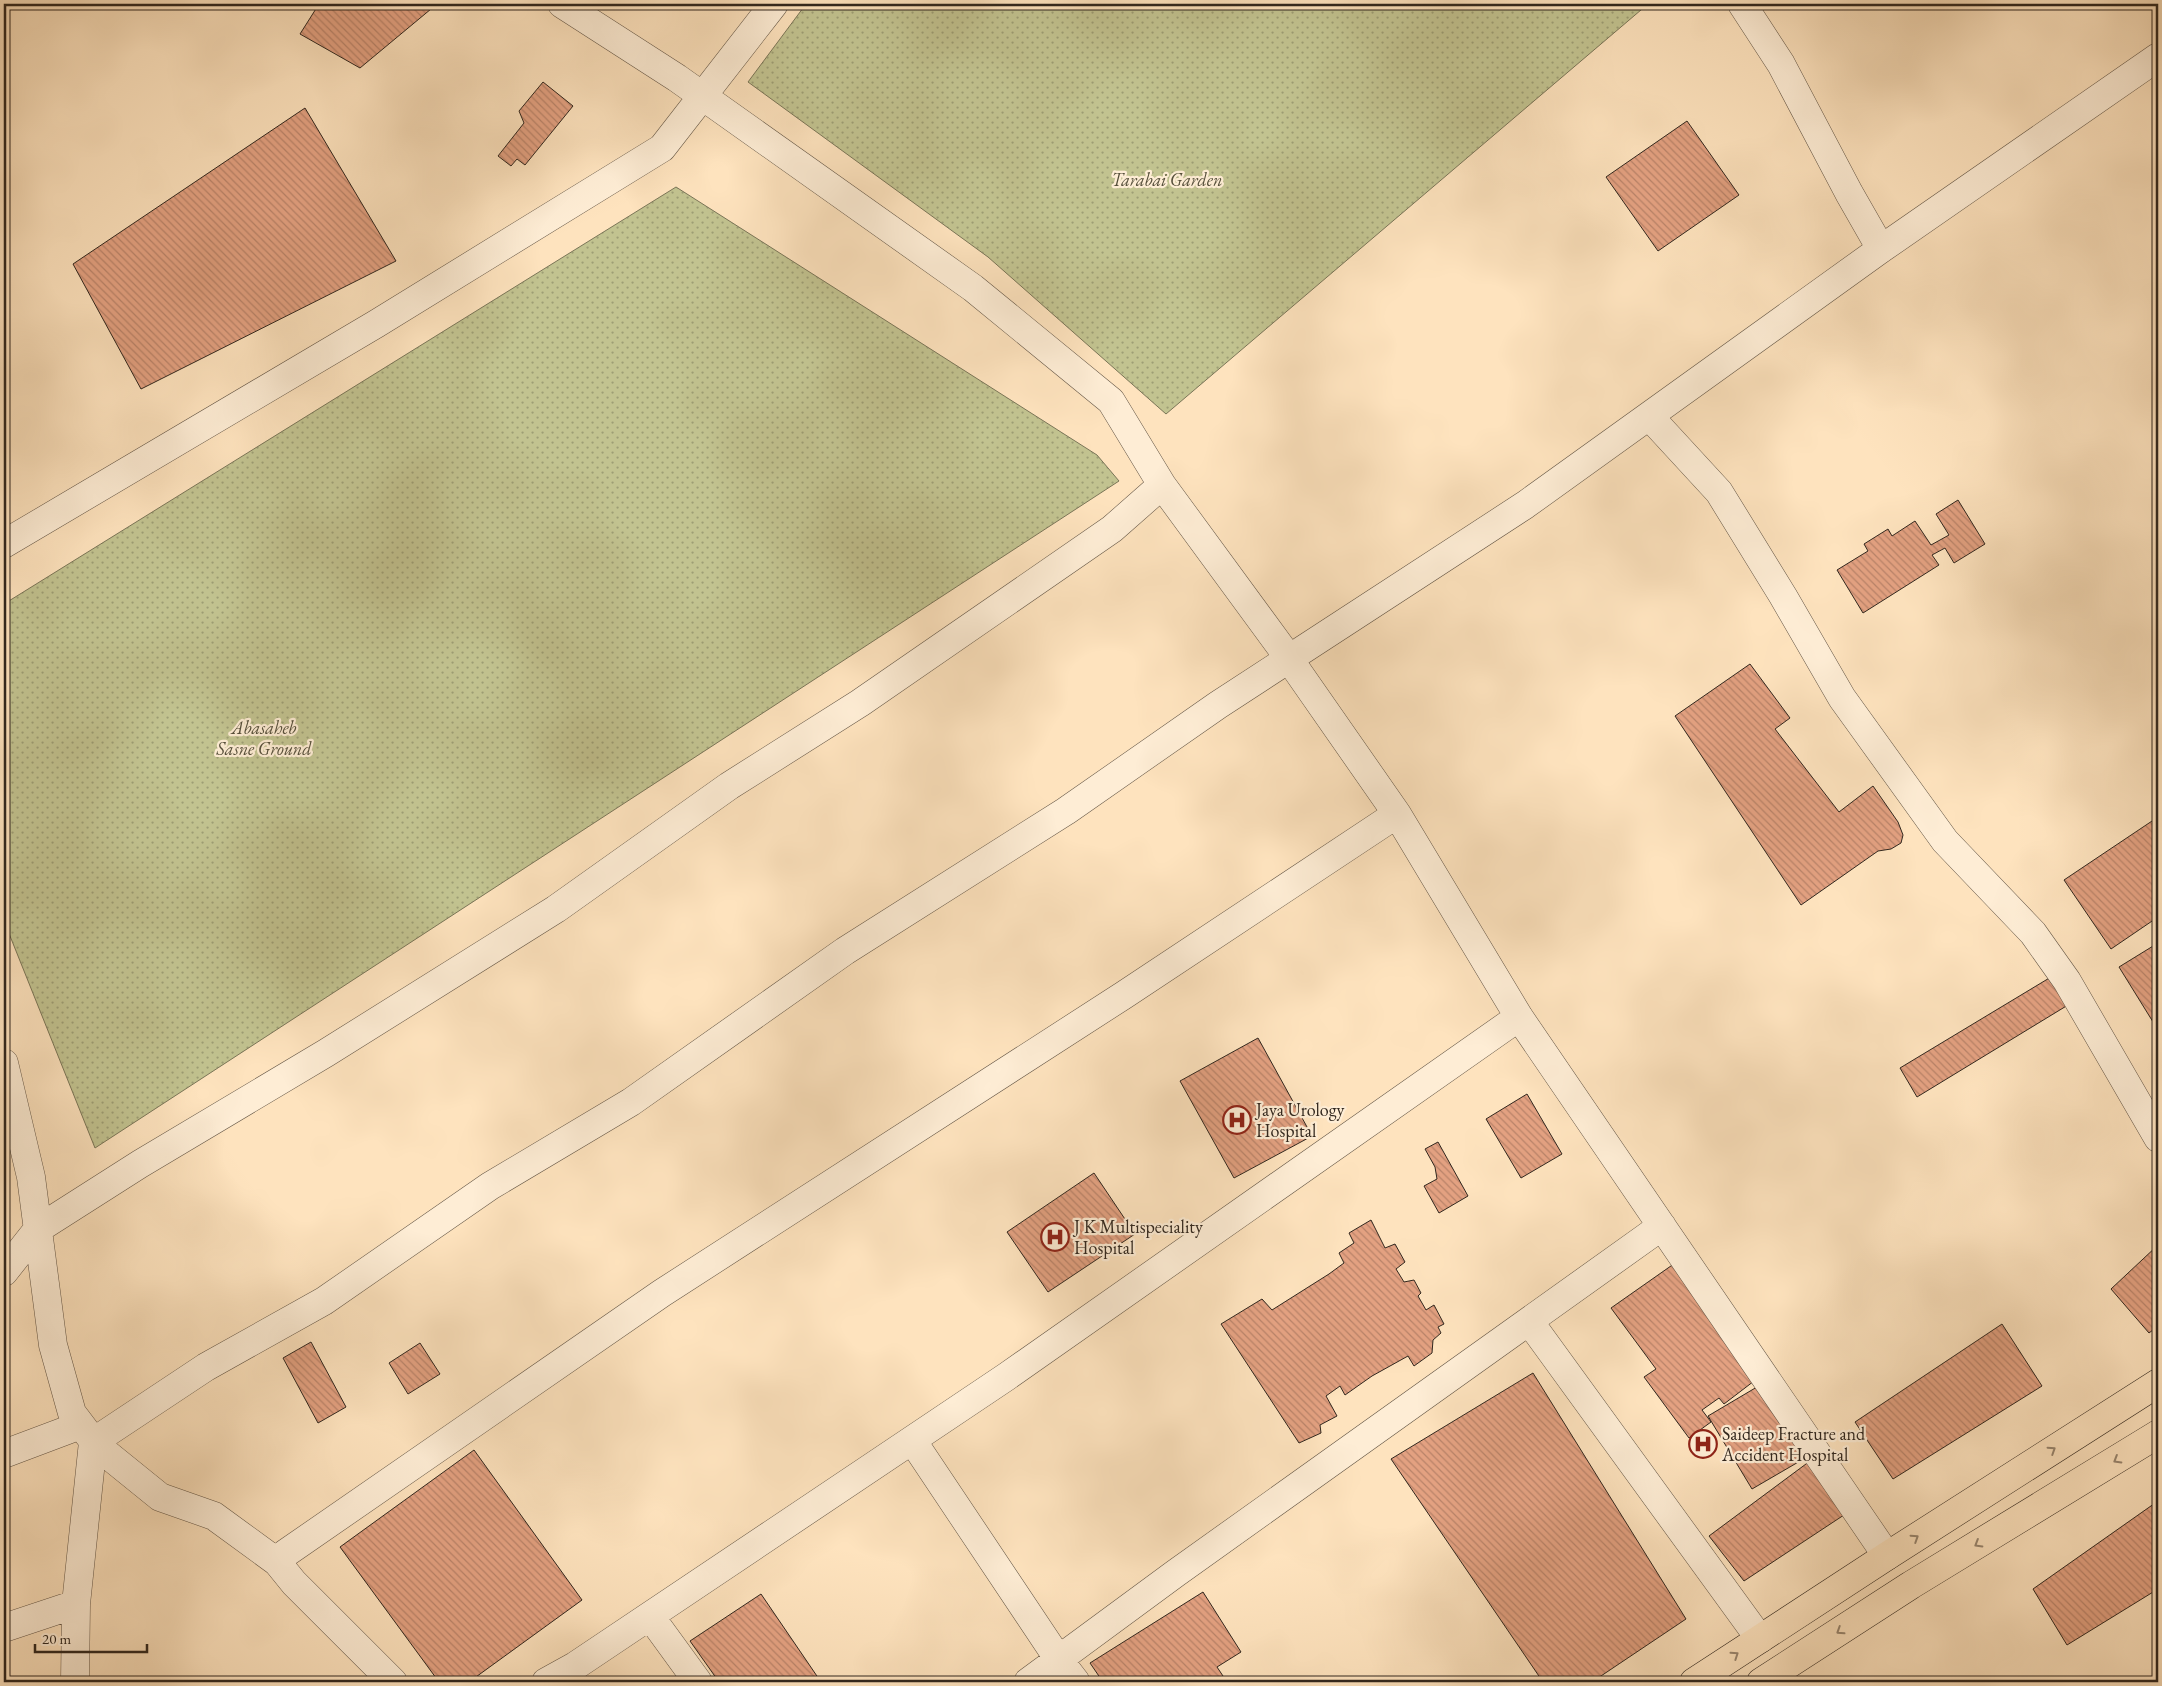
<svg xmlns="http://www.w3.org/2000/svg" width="2162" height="1686" viewBox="0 0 2162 1686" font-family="'EB Garamond',serif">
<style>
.grass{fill:url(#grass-dots);stroke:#7a7557}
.building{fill:url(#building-back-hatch);stroke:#31271e}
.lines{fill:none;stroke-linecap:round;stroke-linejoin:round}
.minor-casing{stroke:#645646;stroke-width:29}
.highway-casing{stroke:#31271e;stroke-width:29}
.minor{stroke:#feedd5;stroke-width:28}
.highway{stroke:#fee3be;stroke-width:28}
.oneway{stroke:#98856e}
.labels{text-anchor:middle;stroke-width:4.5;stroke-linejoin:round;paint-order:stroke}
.park-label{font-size:18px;font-style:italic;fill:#554e3a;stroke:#feedd5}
.poi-label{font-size:18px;fill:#31271e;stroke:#feedd5;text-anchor:start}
</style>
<defs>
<pattern id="grass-dots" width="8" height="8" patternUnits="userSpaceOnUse" patternTransform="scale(1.25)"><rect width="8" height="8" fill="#c2c390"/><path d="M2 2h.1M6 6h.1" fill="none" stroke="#9e9e75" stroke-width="1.8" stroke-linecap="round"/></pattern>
<pattern id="building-back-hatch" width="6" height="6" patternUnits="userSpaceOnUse" patternTransform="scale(1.25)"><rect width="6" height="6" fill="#e3a181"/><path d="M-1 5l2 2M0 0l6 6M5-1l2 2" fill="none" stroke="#b98369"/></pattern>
</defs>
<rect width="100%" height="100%" fill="#fee3be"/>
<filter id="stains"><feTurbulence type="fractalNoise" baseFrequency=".004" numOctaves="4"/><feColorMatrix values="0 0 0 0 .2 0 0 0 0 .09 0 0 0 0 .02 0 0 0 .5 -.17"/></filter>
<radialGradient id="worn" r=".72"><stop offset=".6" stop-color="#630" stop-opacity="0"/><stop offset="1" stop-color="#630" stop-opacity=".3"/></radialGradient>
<path class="grass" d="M 806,4 L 1648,4 L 1166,414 L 988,257 L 748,82 Z
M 676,187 L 1097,455 L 1119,481 L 95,1148 L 4,921 L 4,604 Z"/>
<path class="building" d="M 319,4 L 437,4 L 360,68 L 300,34 Z
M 543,82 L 573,106 L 525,165 L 517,159 L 511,166 L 498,156 L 524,123 L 519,111 Z
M 305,108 L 396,261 L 141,389 L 73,264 Z
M 1687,121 L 1739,195 L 1658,251 L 1606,177 Z
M 1958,500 L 1985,544 L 1954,563 L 1945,548 L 1932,555 L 1939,565 L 1863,613 L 1837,570 L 1868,551 L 1864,544 L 1888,529 L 1892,536 L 1915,521 L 1931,545 L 1949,535 L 1936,514 Z
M 1750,664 L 1790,718 L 1775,729 L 1839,812 L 1873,786 L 1898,822 L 1903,835 L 1901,843 L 1891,849 L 1878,851 L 1801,905 L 1675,716 Z
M 2158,817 L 2158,917 L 2111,949 L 2064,880 Z
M 2158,943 L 2158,1030 L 2119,967 Z
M 2051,977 L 2068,1005 L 1917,1097 L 1900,1068 Z
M 1258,1038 L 1312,1136 L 1234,1178 L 1180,1081 Z
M 1527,1094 L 1562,1154 L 1521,1178 L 1486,1119 Z
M 1438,1142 L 1468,1196 L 1439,1213 L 1424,1186 L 1437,1179 L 1435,1167 L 1425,1149 Z
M 1094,1173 L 1135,1234 L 1048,1292 L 1007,1232 Z
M 1371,1220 L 1385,1248 L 1395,1244 L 1405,1262 L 1396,1269 L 1404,1282 L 1414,1280 L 1421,1293 L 1418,1296 L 1426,1310 L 1434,1305 L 1444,1324 L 1438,1327 L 1441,1333 L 1433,1340 L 1432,1353 L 1414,1366 L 1408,1356 L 1372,1376 L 1345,1395 L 1340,1386 L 1326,1396 L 1337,1416 L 1320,1425 L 1321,1433 L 1299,1443 L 1221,1324 L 1262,1299 L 1272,1310 L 1329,1274 L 1344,1263 L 1339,1253 L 1354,1243 L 1349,1233 Z
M 2158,1245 L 2158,1326 L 2149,1333 L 2111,1289 Z
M 1678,1261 L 1758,1378 L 1724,1404 L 1719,1398 L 1702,1410 L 1711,1422 L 1689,1438 L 1644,1377 L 1656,1369 L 1611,1308 Z
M 2002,1324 L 2042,1386 L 1893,1479 L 1855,1422 Z
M 311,1342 L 346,1407 L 318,1423 L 283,1358 Z
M 420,1343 L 440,1374 L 408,1394 L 389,1363 Z
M 1533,1373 L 1686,1619 L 1592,1682 L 1543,1682 L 1391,1459 Z
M 1762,1384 L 1807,1457 L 1752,1489 L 1708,1416 Z
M 474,1450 L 582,1600 L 469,1682 L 439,1682 L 340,1547 Z
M 1810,1461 L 1847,1513 L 1744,1581 L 1709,1536 Z
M 2158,1501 L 2158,1589 L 2067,1645 L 2033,1589 Z
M 1203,1592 L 1241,1652 L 1217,1667 L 1227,1682 L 1103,1682 L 1090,1663 Z
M 761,1594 L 821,1682 L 719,1682 L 690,1641 Z"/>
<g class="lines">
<defs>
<path id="minor" d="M 562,4 L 677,78 L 973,288 L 1111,401 L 1162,485 L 1280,646 L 1397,814 L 1519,1017 L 1887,1556
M 1742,4 L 1781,64 L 1849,193 L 1881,249
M 1649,416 L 1719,492 L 1783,596 L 1842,698 L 1945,841 L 2033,933 L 2067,981 L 2158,1138
M 4,544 L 376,324 L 662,148 L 774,4
M 4,1063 L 31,1177 L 53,1345 L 72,1413 L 97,1446 L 160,1497 L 214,1516 L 277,1562 L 294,1583 L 393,1682
M 4,1272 L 38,1229 L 140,1164 L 326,1053 L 556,909 L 729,786 L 860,703 L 1112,529 L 1162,485
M 1529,1321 L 1760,1639
M 912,1440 L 1059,1660 L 1076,1682
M 4,1454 L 81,1425
M 277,1562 L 286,1553 L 662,1293 L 1124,995 L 1397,814
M 650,1616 L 698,1682
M 4,1628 L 76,1604
M 75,1682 L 76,1604 L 93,1442 L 206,1367 L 324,1301 L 490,1186 L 631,1102 L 845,951 L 1066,811 L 1218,705 L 1525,505 L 1881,249 L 2158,57
M 546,1682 L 575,1666 L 1006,1377 L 1519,1017
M 1028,1682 L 1176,1573 L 1662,1226"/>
<path id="highway" d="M 1694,1682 L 1887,1556 L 2158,1383
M 1761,1682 L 1911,1585 L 2158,1434"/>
</defs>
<use href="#minor" class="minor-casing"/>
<use href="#highway" class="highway-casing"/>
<use href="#minor" class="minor"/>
<use href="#highway" class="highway"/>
</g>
<defs><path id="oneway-chevron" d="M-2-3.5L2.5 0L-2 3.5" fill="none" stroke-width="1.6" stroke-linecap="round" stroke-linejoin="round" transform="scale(1.25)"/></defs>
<g class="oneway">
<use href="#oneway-chevron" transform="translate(2052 1450) rotate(-33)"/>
<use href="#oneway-chevron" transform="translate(2117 1460) rotate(149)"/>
<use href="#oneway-chevron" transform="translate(1915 1538) rotate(-33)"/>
<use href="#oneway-chevron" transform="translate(1978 1544) rotate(149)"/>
<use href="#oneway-chevron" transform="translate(1840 1631) rotate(147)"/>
<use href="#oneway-chevron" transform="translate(1735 1655) rotate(-34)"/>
</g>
<defs>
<symbol id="hospital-ring" viewBox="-11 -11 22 22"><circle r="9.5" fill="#feedd5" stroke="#8f2418" stroke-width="1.5"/><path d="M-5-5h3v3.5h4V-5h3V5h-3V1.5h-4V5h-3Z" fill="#8f2418"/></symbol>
</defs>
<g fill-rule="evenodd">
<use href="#hospital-ring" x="1221" y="1104" width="32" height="32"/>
<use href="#hospital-ring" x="1039" y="1221" width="32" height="32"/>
<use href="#hospital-ring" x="1687" y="1428" width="32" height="32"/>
</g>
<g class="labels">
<g class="park-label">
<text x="1167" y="186">Tarabai Garden</text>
<text x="264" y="734">Abasaheb<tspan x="264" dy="21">Sasne Ground</tspan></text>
</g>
<g class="poi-label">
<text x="1256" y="1116">Jaya Urology<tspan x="1256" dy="21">Hospital</tspan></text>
<text x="1074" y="1233">J K Multispeciality<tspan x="1074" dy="21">Hospital</tspan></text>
<text x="1722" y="1440">Saideep Fracture and<tspan x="1722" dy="21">Accident Hospital</tspan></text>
</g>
</g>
<rect width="2162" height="1686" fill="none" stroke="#fee3be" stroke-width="20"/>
<rect x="5" y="5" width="2152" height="1676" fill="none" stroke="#31271e" stroke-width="2.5"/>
<rect x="10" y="10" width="2142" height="1666" fill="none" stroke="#31271e"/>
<path d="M35 1644v8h112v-8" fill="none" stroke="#31271e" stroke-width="2.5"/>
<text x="42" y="1644" font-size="15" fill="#31271e" stroke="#feedd5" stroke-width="4" paint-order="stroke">20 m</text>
<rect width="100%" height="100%" filter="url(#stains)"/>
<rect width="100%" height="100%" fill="url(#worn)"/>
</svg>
